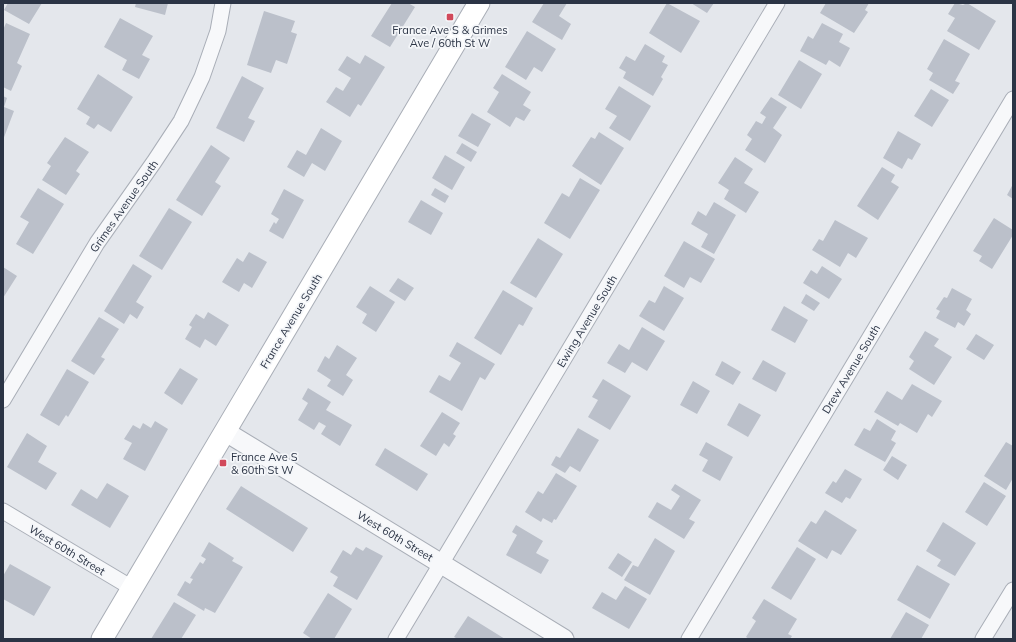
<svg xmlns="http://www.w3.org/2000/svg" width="1016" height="642" viewBox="0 0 1016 642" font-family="Mulish,sans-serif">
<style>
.building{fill:#bbc0ca}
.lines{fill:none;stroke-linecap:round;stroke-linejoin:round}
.minor-casing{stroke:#a9aeb7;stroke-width:17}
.tertiary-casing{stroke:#a9aeb7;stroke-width:21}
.secondary-casing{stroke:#a9aeb7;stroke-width:23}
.minor{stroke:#f7f8fa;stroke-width:15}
.tertiary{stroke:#f7f8fa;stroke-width:19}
.secondary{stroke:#fff;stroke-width:21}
.poi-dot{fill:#d1495b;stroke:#f4f6f9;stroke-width:1.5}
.labels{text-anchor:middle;stroke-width:3.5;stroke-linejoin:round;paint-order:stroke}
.poi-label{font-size:11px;fill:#2b3445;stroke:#f4f6f9}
.street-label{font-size:11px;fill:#2b3445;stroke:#f4f6f9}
</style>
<rect width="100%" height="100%" fill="#e4e7ec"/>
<path class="building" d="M 8,3 L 42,3 L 29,24 L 4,10 Z
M 136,3 L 168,3 L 165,15 L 135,7 Z
M 392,3 L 408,3 L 415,7 L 390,47 L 371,36 Z
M 544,3 L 567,3 L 559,16 L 571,24 L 562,40 L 532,22 Z
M 667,3 L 700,21 L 681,53 L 649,33 Z
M 691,3 L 714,3 L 707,13 Z
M 826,3 L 869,3 L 865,10 L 868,12 L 854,33 L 820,13 Z
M 955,3 L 963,5 L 967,3 L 996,21 L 979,50 L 947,31 L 955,18 L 948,14 Z
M 264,11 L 295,21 L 291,32 L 297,34 L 287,64 L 276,60 L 271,73 L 247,65 Z
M 120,18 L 153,36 L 142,55 L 150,59 L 139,79 L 122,70 L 127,60 L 104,47 Z
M 6,23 L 30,34 L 17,63 L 22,66 L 11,91 L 3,87 L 3,30 Z
M 822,23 L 843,34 L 839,42 L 850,48 L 840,67 L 829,60 L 826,65 L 800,51 L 808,36 L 813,39 Z
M 527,31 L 556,49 L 542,72 L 534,67 L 526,80 L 505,67 Z
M 944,39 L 970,54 L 955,81 L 960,83 L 953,94 L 929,80 L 933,73 L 927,69 Z
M 645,44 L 665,56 L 662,62 L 668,65 L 661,77 L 663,79 L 653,96 L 623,78 L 626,72 L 619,68 L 626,56 L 635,61 Z
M 365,55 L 385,67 L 361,106 L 358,104 L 350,117 L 326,102 L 336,87 L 343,91 L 351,78 L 338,70 L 347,56 L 360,64 Z
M 799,60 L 822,74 L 801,109 L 778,95 Z
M 98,74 L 133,97 L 111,132 L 98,124 L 94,129 L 86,124 L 90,117 L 77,109 Z
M 502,74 L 531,92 L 523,105 L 531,110 L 524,121 L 516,117 L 510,127 L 487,112 L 499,92 L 493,88 Z
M 242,76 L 264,88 L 248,118 L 255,121 L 244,142 L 216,128 Z
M 619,86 L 651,106 L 630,141 L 609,128 L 617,116 L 605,109 Z
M 931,89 L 949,100 L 932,127 L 914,116 Z
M 3,96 L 7,98 L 4,107 L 14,111 L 3,140 Z
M 771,97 L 787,107 L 773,128 L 782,135 L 765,163 L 745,150 L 752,139 L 747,135 L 756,121 L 762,124 L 766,117 L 760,113 Z
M 472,113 L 491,124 L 478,147 L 458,136 Z
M 321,128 L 342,141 L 325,171 L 312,163 L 304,177 L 287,167 L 297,150 L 306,155 Z
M 898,131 L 921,144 L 912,160 L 908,158 L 902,169 L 883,158 Z
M 599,132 L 624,148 L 601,185 L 572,166 L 591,137 L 595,139 Z
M 65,137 L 89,152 L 76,171 L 80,174 L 66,195 L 42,180 L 51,166 L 47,163 Z
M 462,143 L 477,152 L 471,162 L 456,153 Z
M 211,145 L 230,158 L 215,182 L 221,186 L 202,216 L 176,200 Z
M 445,155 L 465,167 L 452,190 L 432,178 Z
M 735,157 L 753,169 L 744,183 L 759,192 L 746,213 L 724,199 L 729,190 L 718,183 Z
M 882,167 L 895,175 L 891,182 L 899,187 L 878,220 L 857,206 Z
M 580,178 L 600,190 L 570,239 L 544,223 L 562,193 L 569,197 Z
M 1013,184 L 1013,199 L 1007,195 Z
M 38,188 L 64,204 L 33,254 L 16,244 L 29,222 L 20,217 Z
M 435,188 L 449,196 L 445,203 L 431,195 Z
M 284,189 L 304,200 L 283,239 L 269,231 L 274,222 L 276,224 L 279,219 L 271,214 Z
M 421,200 L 443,213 L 431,235 L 408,222 Z
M 714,202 L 736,215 L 714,254 L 701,247 L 708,234 L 691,224 L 698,211 L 706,216 Z
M 169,208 L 192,222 L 162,270 L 139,256 Z
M 994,218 L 1013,230 L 1013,235 L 992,269 L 979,261 L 982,256 L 973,251 Z
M 835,220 L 868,238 L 856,258 L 848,253 L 840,267 L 812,250 L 819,239 L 823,241 Z
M 538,238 L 563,254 L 536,298 L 510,283 Z
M 684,241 L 715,259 L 701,283 L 690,277 L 684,288 L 664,276 Z
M 249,252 L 267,262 L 252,288 L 244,283 L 239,292 L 222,282 L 237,258 L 243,262 Z
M 133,264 L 152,276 L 136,302 L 144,307 L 137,319 L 130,314 L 124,324 L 104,311 Z
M 822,266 L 842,279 L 829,299 L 803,283 L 811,270 L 817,274 Z
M 3,267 L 17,276 L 3,298 Z
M 398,278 L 414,288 L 405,301 L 389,291 Z
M 370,286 L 395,302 L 376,332 L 362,323 L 367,314 L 356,307 Z
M 664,286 L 684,298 L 664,331 L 639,316 L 649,300 L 655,303 Z
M 952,288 L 972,299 L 966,310 L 971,314 L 964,326 L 958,322 L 955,328 L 936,318 L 940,311 L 936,309 L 944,297 L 947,298 Z
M 503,290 L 533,308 L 523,326 L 519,324 L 501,355 L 474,338 Z
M 806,294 L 820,303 L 814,311 L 801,303 Z
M 784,306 L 808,320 L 795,343 L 771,330 Z
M 208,312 L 229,325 L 216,346 L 205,339 L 200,348 L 185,339 L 192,327 L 189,325 L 196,314 L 204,319 Z
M 99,317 L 119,329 L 101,357 L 105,359 L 94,375 L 71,361 Z
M 642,327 L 665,341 L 647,371 L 632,362 L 625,373 L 607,363 L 619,344 L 629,350 Z
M 925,331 L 939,339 L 934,346 L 952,357 L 934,385 L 909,369 L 914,361 L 909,357 Z
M 976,334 L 994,345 L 984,360 L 966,349 Z
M 457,342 L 495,364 L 485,380 L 480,377 L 462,411 L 429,392 L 439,375 L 450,381 L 461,363 L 449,356 Z
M 337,345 L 357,358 L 346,375 L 353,380 L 343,396 L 327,386 L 331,380 L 317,371 L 325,356 L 329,359 Z
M 763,360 L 786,373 L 776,392 L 752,379 Z
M 722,361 L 741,372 L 733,385 L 715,375 Z
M 180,368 L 198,379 L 182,405 L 164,393 Z
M 67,369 L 89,382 L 68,417 L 66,415 L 59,426 L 40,415 Z
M 603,379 L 631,396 L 610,430 L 588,417 L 598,400 L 592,397 Z
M 693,381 L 710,391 L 697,414 L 680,405 Z
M 912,384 L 942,401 L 932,417 L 928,414 L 917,433 L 900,423 L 898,426 L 874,412 L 887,391 L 902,400 Z
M 308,388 L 331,402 L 326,410 L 352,425 L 340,446 L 321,434 L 326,426 L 319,422 L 314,430 L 298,420 L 308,403 L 302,399 Z
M 739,403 L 761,415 L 748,437 L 727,425 Z
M 442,412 L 460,423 L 453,434 L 456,436 L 449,447 L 444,443 L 436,456 L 420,446 Z
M 877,419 L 896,431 L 891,440 L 896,443 L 885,462 L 854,445 L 864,428 L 870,431 Z
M 155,421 L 168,429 L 145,471 L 123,459 L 132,443 L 124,439 L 133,425 L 140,429 L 143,423 L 151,428 Z
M 578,428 L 599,440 L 580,472 L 570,466 L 565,473 L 551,465 L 556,456 L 560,458 Z
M 27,433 L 47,446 L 38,462 L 57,473 L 46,490 L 7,467 Z
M 706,442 L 733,457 L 720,481 L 702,471 L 708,460 L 699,455 Z
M 1006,442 L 1013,446 L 1013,478 L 1006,490 L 984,476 Z
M 385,448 L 428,474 L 417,491 L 375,465 Z
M 892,456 L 907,465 L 898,480 L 883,470 Z
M 845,469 L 862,479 L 850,499 L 846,497 L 842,503 L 825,493 L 833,481 L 836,483 Z
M 556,473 L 577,486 L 556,520 L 554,519 L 552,523 L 543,518 L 541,522 L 525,512 L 538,491 L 543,494 Z
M 984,482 L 1006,496 L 987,526 L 965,512 Z
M 107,483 L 129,496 L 110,528 L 71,505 L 81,489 L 97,499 Z
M 675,484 L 701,500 L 689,519 L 695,522 L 684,539 L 648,517 L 657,502 L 671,510 L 680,496 L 671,490 Z
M 241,486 L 308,528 L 293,552 L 226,509 Z
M 825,510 L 857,530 L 841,555 L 832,550 L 827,559 L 798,541 L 811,521 L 816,524 Z
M 943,522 L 976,543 L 955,576 L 937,566 L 941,560 L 926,551 Z
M 516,525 L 543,541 L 536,553 L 549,560 L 541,574 L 506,555 L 517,535 L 512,532 Z
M 655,538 L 675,551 L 650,595 L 624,580 L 633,565 L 638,567 Z
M 209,542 L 234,558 L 232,561 L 243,567 L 215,613 L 205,608 L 204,611 L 177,595 L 185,581 L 190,584 L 193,579 L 190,578 L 200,562 L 203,564 L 206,559 L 201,556 Z
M 356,547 L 363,551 L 366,547 L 383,556 L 357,600 L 333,586 L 338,577 L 330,572 L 343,550 L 351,555 Z
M 797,547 L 816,559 L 791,600 L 771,588 Z
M 618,553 L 632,562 L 622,577 L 608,568 Z
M 10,564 L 51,587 L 34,616 L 3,599 L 3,576 Z
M 917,565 L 950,584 L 930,619 L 897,600 Z
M 625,586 L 647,599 L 629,629 L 592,608 L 602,592 L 616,600 Z
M 328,593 L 352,609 L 334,639 L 312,639 L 303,633 Z
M 764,599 L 797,619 L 788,634 L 792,636 L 790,639 L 749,639 L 746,637 L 756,621 L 752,618 Z
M 174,602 L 196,615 L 181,639 L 151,639 Z
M 906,612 L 929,625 L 921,639 L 890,639 Z
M 468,616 L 505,639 L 458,639 L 454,637 Z"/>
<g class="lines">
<defs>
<path id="minor" d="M 3,400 L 97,243 L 154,162 L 181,121 L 202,77 L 218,31 L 223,3
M 3,511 L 132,588
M 396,639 L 777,3
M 689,639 L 1013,99
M 983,639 L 1013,590"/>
<path id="tertiary" d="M 226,432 L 564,639"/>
<path id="secondary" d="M 102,639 L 479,3"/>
</defs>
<use href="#minor" class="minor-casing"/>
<use href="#tertiary" class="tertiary-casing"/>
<use href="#secondary" class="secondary-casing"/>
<use href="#minor" class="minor"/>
<use href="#tertiary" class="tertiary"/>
<use href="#secondary" class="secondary"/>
</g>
<g class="poi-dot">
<rect x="446" y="13" width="8" height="8" rx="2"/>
<rect x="219" y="459" width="8" height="8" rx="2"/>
</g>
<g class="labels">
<g class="poi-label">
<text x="450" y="34">France Ave S &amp; Grimes<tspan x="450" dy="13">Ave / 60th St W</tspan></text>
<text x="231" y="461" text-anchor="start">France Ave S<tspan x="231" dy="13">&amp; 60th St W</tspan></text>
</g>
<g class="street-label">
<text transform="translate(124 206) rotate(-55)" y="4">Grimes Avenue South</text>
<text transform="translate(291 321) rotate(-59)" y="4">France Avenue South</text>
<text transform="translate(587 321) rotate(-59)" y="4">Ewing Avenue South</text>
<text transform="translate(851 369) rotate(-59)" y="4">Drew Avenue South</text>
<text transform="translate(395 536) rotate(31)" y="4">West 60th Street</text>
<text transform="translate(67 550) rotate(31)" y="4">West 60th Street</text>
</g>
</g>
<rect width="1016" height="642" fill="none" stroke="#2b3445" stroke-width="8"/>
</svg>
